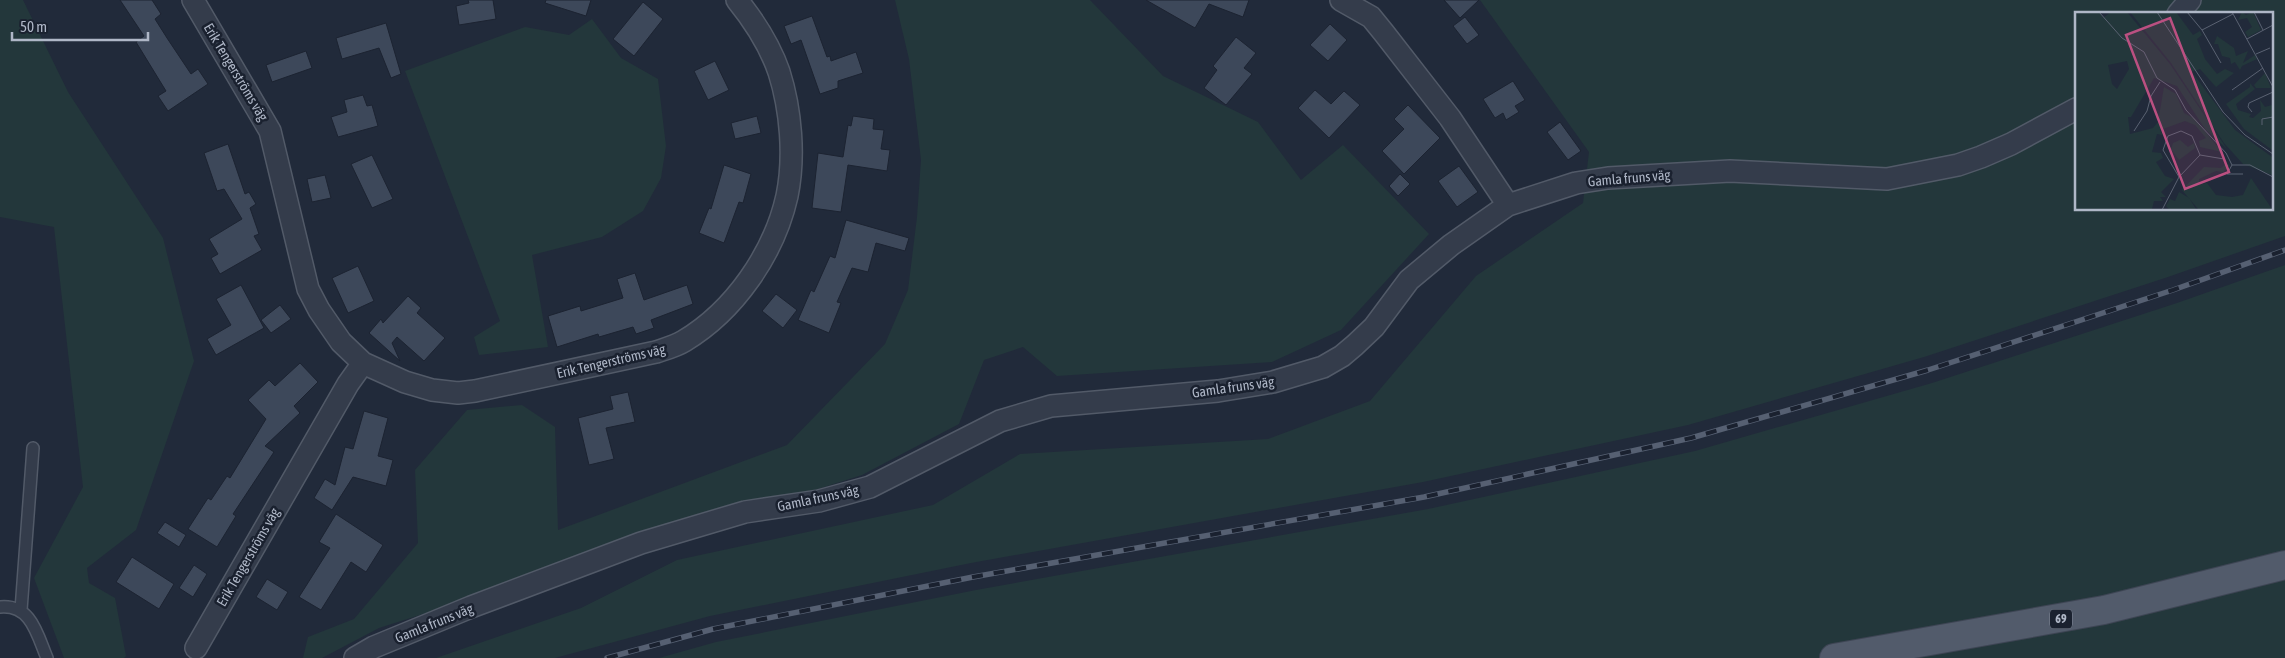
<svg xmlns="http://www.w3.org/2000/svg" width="2285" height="658" viewBox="0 0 2285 658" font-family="'Asap Condensed',sans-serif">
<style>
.green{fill:#23373b;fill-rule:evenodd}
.building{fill:#3d485a;stroke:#1c2331}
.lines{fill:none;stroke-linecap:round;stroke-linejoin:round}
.service-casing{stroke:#525a68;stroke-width:14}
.minor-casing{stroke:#525a68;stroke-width:24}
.primary-casing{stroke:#3e4554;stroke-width:30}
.service{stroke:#343c4b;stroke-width:11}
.minor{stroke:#343c4b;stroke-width:21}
.primary{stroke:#525b6b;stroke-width:28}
.rail-casing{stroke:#566072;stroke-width:5.5}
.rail{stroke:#1a212f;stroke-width:4;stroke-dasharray:11;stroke-linecap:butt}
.labels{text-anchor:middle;stroke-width:5;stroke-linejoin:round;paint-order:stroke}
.shield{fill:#1a212f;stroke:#828a99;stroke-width:1}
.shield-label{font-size:12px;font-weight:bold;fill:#afb7c7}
.street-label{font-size:14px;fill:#afb7c7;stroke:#1a212f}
.inset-road{fill:none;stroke:#5a6272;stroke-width:1}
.view{fill:#bb5081;fill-opacity:0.15;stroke:#bb5081;stroke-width:2.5}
.inset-edge{fill:none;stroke:#afb7c7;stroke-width:2.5}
</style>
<rect width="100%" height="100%" fill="#212a3a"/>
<path class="green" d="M 0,0 L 23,0 L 68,92 L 163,238 L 194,361 L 136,530 L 87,568 L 89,583 L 115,598 L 126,656 L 124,658 L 64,658 L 34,578 L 83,487 L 54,227 L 0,217 Z
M 895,0 L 1090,0 L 1163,76 L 1258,122 L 1301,180 L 1343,145 L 1429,234 L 1341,330 L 1272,362 L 1057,376 L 1023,347 L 984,360 L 959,424 L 862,475 L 379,628 L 322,658 L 303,658 L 308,637 L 354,619 L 418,543 L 415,470 L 467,410 L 522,405 L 555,427 L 558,530 L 787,445 L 885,344 L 908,290 L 917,217 L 921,160 L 909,59 Z
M 1480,0 L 2285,0 L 2285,236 L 2168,277 L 1924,357 L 1688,425 L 1423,482 L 971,563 L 710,616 L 555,658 L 436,658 L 581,608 L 677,560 L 933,505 L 1020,454 L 1268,439 L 1370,401 L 1476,276 L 1583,203 L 1589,152 ZM 2076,14 L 2271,14 L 2271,209 L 2076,209 Z
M 592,19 L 621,58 L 658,79 L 666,146 L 661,178 L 643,211 L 602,237 L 532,255 L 548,347 L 479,355 L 474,337 L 500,321 L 405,71 L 525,27 L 569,35 Z
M 2285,265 L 2285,658 L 659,658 L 716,642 L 976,590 L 1428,509 L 1695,451 L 1932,383 L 2177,303 Z"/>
<path class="building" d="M 120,0 L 152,0 L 161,14 L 155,19 L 167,38 L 191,74 L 198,69 L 208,84 L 168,111 L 158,96 L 166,91 L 136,42 L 144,36 Z
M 468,0 L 493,0 L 496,19 L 459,25 L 456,6 L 469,3 Z
M 546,0 L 591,0 L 586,16 L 545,3 Z
M 1146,0 L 1249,0 L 1243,17 L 1209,4 L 1195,28 Z
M 1444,0 L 1479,0 L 1460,18 Z
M 643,2 L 663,19 L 634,56 L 613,39 Z
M 812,16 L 827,57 L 830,56 L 831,61 L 856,52 L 863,73 L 838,81 L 838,88 L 820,94 L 801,40 L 791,44 L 784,26 Z
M 1465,17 L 1479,35 L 1467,44 L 1453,26 Z
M 386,23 L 401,74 L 391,78 L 379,48 L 342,59 L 336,38 Z
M 1330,24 L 1347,40 L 1328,61 L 1310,45 Z
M 1236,37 L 1256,53 L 1244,68 L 1252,74 L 1226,105 L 1204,88 L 1217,70 L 1213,66 Z
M 306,51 L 312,68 L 272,82 L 266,65 Z
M 715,61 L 729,90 L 708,100 L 694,71 Z
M 1513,81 L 1525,100 L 1515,106 L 1519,112 L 1506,120 L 1503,113 L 1495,118 L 1483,99 Z
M 1315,90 L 1331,104 L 1344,91 L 1360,105 L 1329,138 L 1298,108 Z
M 363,95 L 367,106 L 372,105 L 378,126 L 338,137 L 331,117 L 347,112 L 344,100 Z
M 1408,105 L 1440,138 L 1404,174 L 1382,151 L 1404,129 L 1394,119 Z
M 757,116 L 761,133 L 735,139 L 731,123 Z
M 853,116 L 874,119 L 873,129 L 884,130 L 881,149 L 890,150 L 887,171 L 848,165 L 841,212 L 812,208 L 818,153 L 843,157 L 848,125 L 851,126 Z
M 1560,122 L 1581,151 L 1568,160 L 1547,132 Z
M 228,144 L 245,194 L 249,192 L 256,204 L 250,208 L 259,234 L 254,236 L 262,250 L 220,274 L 211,258 L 218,254 L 209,239 L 242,219 L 224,189 L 217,191 L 204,153 Z
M 372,155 L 393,199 L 372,208 L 351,164 Z
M 724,165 L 751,174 L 743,203 L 739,202 L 724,243 L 699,233 L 709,208 L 711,209 Z
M 1459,166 L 1478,192 L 1457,207 L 1438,181 Z
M 1400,174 L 1410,184 L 1398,196 L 1389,186 Z
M 325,175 L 331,198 L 312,202 L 307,179 Z
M 846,220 L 909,238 L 905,251 L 876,243 L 868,272 L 852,268 L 837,302 L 841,303 L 829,333 L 798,320 L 811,290 L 814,292 L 830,256 L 835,258 Z
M 358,266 L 374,301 L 348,313 L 332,278 Z
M 635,273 L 644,300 L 687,285 L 693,304 L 651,320 L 654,328 L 636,334 L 633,327 L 599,337 L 598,334 L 557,347 L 548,316 L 580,306 L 581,311 L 623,298 L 617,279 Z
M 241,285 L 264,328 L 216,355 L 207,339 L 231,325 L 216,299 Z
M 776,294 L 797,310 L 783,328 L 762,311 Z
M 408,296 L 421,308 L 417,313 L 445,338 L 424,361 L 397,337 L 392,343 L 400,361 L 369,333 L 381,319 L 383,323 Z
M 280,305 L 291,319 L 271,333 L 261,320 Z
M 300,363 L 318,382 L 294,406 L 300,413 L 265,446 L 274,452 L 233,514 L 236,516 L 217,547 L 188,529 L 208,498 L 211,500 L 227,476 L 230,478 L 266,419 L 248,400 L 269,380 L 275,386 Z
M 628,392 L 635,422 L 606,428 L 614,459 L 589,465 L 578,418 L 613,409 L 610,396 Z
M 364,411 L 388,418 L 378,456 L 393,460 L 386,486 L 353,477 L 332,510 L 314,498 L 325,479 L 335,485 L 345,447 L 353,449 Z
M 336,514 L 383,545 L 366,572 L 351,562 L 321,610 L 299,597 L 330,548 L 319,542 Z
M 165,522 L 186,535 L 179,547 L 157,533 Z
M 132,557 L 174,584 L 159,609 L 116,582 Z
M 194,565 L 207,574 L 193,597 L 179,588 Z
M 267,579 L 288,592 L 277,610 L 256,597 Z"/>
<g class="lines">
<defs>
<path id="service" d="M 0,607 C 31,604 37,634 47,658
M 21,610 L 33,448"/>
<path id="minor" d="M 193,0 L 270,131 L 308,289 L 319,310 L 341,342 L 363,363 L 405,382 L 432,390 L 458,393 L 475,391 L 656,352 C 665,349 676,346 684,341 C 734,311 774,254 787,196 C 795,157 791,110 779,72 C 770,46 754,21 737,0
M 1341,0 L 1371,17 L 1384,33 L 1450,118 L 1508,205
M 2178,14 L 2190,0
M 196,648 L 348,384 L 363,363
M 355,658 L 374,647 L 471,607 L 641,543 L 745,512 L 819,501 L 870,487 L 1000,421 L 1051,406 L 1218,391 L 1273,382 L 1323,367 L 1342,356 L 1355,345 L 1374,327 L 1409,280 L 1451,245 L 1508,205 L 1576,183 L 1608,178 L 1730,171 L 1887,179 L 1958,165 L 1981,157 L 2011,144 L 2076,109"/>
<path id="primary" d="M 1834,658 L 2104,610 L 2285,565"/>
</defs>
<use href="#service" class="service-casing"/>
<use href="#minor" class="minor-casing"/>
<use href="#primary" class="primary-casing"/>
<use href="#service" class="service"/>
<use href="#minor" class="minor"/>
<use href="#primary" class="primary"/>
<defs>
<path id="rail" d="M 607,658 L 713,629 L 973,577 L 1424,497 L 1691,438 L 1928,370 L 2173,290 L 2285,250"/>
</defs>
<use href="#rail" class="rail-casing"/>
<use href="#rail" class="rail"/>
</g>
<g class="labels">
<rect class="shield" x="2050" y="609.5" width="22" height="19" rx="4"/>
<g class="shield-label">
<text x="2061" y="623">69</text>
</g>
<g class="street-label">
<text transform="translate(236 72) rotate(59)" y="5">Erik Tengerströms väg</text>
<text transform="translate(1629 178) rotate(-5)" y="5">Gamla fruns väg</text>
<text transform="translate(611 361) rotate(-13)" y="5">Erik Tengerströms väg</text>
<text transform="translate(1233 387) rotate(-8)" y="5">Gamla fruns väg</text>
<text transform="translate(818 498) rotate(-12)" y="5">Gamla fruns väg</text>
<text transform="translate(248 557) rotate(-60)" y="5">Erik Tengerströms väg</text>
<text transform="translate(434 623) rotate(-22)" y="5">Gamla fruns väg</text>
</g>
</g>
<g transform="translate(2075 12)">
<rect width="198" height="198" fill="#212a3a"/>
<path d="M 0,0 L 25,0 L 28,6 L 36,0 L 52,0 L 95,52 L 152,137 L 130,117 L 102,74 L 79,66 L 56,105 L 53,105 L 55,122 L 78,116 L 83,110 L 89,75 L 101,82 L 109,101 L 120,107 L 147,140 L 125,135 L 124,129 L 131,126 L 120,113 L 110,109 L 85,118 L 88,123 L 82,122 L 77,140 L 86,141 L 88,146 L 81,150 L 90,164 L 99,167 L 86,180 L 91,185 L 85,185 L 88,189 L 79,189 L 77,197 L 0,197 ZM 52,49 L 54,57 L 42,77 L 37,72 L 33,53 ZM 55,0 L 101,0 L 118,23 L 125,19 L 127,23 L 122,27 L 130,47 L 142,62 L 150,57 L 159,61 L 141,75 L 125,57 L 117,60 L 160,118 L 197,145 L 197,163 L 168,152 L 149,131 L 96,51 ZM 167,0 L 171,3 L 178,0 L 186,18 L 173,25 L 170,20 L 177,15 L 172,6 L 163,8 ZM 142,24 L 159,36 L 161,44 L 173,39 L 168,51 L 180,43 L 182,47 L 167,54 L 165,58 L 160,50 L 156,52 L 155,46 L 147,44 L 143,32 L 139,32 ZM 190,61 L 196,76 L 181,76 L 179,73 ZM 175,71 L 180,77 L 161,92 L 163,98 L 176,102 L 174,105 L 178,106 L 186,99 L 185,88 L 190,95 L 197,93 L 197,138 L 169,117 L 151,92 L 175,75 ZM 105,128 L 113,135 L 119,131 L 120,136 L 104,148 L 96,137 L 98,131 ZM 151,152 L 155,153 L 148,160 L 141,159 L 124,167 L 125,172 L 132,171 L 141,183 L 157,185 L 168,183 L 176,166 L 197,197 L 123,197 L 107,178 L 129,155 L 146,156 ZM 104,180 L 114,186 L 121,197 L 94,197 L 91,194 L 95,187 L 100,189 Z" fill="#23373b" fill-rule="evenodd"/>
<path class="inset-road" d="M 24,0 L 47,26 L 69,40 L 82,66 L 100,78 L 111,98 L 151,141 L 157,153M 82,0 L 148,100 L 170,123 L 198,142M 112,0 L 127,18 L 146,51M 157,0 L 198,75M 179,0 L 188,18M 127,18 L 158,2M 172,27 L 198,13M 181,42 L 195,36M 157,78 L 188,56M 177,100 L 173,95 L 174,91 L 198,80M 187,113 L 187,107 L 198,105M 59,119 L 72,99 L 76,84 L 85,70M 125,143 L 149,147M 157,153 L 175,153 L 198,165M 157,153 L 152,162 L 168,162M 87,198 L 104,165 L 125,143 L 117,124 L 106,119 L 93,124 L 88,138 L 104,165"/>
<path class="view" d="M 95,6 L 154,160 L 110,177 L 51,23 Z"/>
<rect width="198" height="198" class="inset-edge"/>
</g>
<path d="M12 32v8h136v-8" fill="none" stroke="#afb7c7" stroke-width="2.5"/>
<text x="20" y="32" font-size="15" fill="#afb7c7" stroke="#1a212f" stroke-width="4" paint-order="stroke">50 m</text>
</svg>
